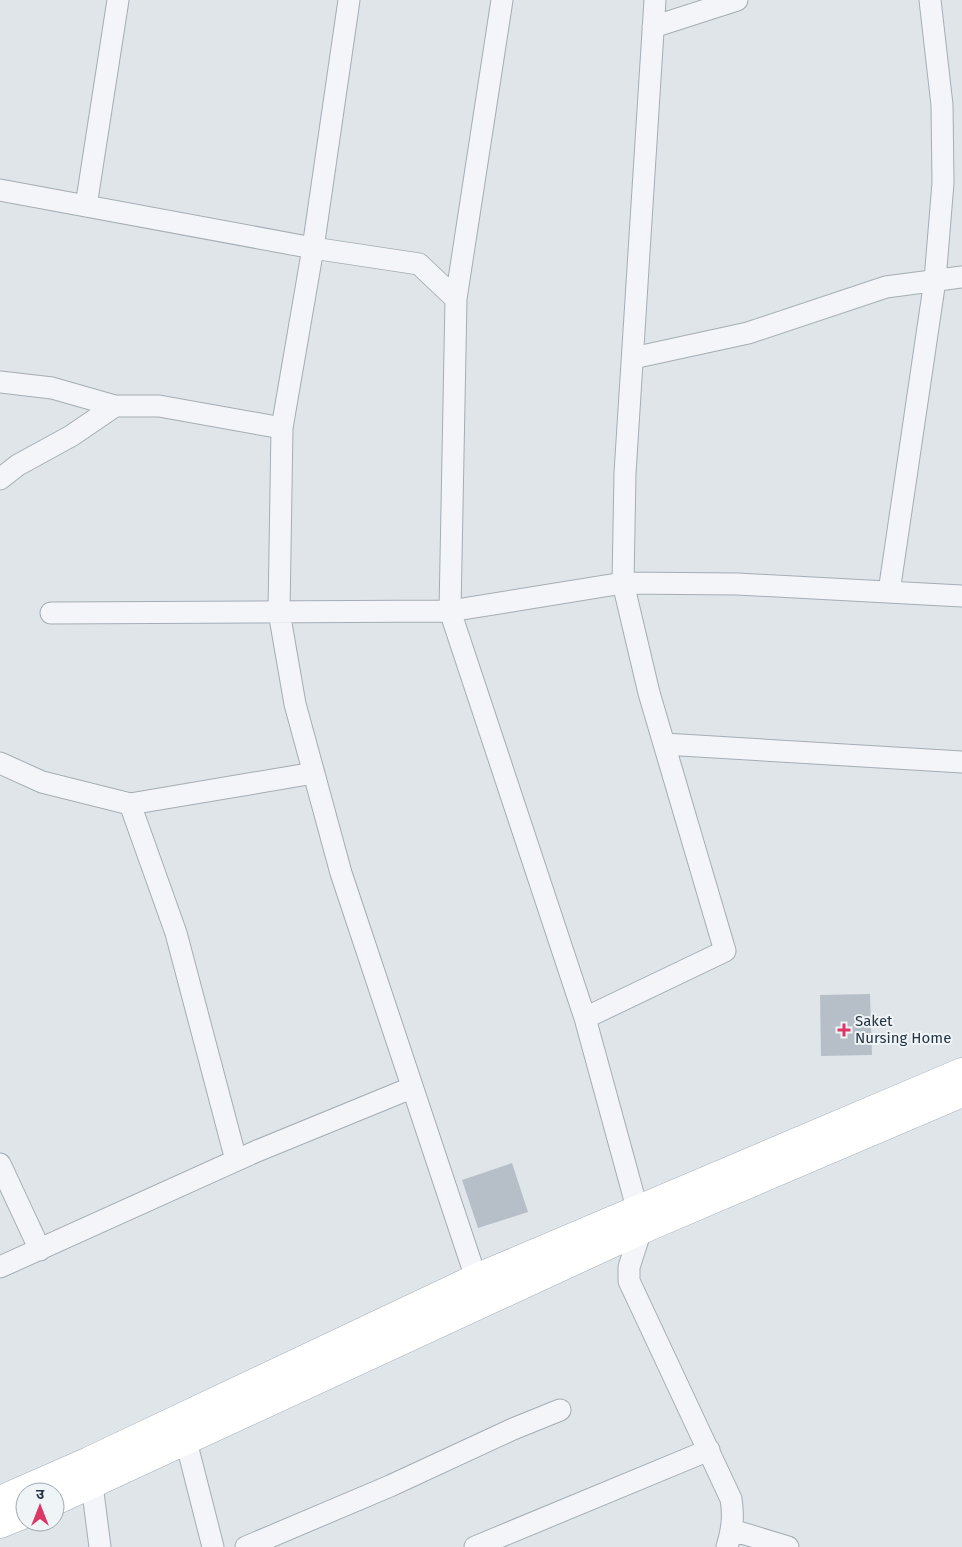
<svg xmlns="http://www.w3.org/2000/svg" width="962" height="1547" viewBox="0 0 962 1547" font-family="'Fira Sans','Noto Sans Devanagari',sans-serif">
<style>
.building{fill:#b6bfc8}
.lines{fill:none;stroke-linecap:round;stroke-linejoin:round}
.street-casing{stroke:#a4adb5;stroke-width:23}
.primary-casing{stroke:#9eabb7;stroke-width:29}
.street{stroke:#f3f5f8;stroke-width:21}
.primary{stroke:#fff;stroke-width:28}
.poi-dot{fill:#dc3765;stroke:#eff4f7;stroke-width:2}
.labels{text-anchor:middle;stroke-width:4;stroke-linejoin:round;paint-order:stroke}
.poi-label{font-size:15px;fill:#263543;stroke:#eff4f7;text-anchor:start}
</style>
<rect width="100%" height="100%" fill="#e0e5ea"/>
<path class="building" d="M 870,994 L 872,1055 L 821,1056 L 820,995 Z
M 512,1163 L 528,1212 L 478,1228 L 462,1180 Z"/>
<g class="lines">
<defs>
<path id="street" d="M 349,0 L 313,248 L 282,428 L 279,612 L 295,704 L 341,873 L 476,1278
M 653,27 L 737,0
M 0,190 L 313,248 L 419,264 L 456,299 L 450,611 L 585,1018 L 637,1208 L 641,1230 L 629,1267 L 629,1281 L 731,1499 C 734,1517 732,1530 727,1547
M 86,206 L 118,0
M 456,299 L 502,0
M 633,358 L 748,333 L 886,287 L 962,277
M 0,382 L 52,388 L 115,406 L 159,406 L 282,428
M 0,479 L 18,465 L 71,436 L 115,406
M 889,592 L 935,280 L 943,183 L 942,105 L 930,0
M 51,613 L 450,611 L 623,583 L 738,584 L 962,596
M 664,744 L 962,762
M 0,763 L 42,782 L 130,804 L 176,933 L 236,1160
M 130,804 L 314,773
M 585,1018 L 725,951 L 649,693 L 623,583 L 625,473 L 655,0
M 0,1164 L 40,1250
M 0,1267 L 257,1151 L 411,1088
M 186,1441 L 213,1547
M 90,1469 L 100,1547
M 732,1530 L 788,1547
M 246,1547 L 390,1486 L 513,1429 L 560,1410
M 475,1547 L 709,1450"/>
<path id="primary" d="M 0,1500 L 89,1461 L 476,1278 L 962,1072
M 55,1501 L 641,1230 L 962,1093
M 0,1524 L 25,1514"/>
</defs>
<use href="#street" class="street-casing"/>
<use href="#primary" class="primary-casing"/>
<use href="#street" class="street"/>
<use href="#primary" class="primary"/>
</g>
<path class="poi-dot" d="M841.5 1022.5h5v5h5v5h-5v5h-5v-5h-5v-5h5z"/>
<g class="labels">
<g class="poi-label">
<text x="855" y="1026">Saket<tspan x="855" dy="17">Nursing Home</tspan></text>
</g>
</g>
<g transform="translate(40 1507)"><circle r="24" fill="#eff4f7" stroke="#9fa8af"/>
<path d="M0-4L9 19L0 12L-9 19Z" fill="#dc3765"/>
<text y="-8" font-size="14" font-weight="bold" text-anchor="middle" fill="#263543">उ</text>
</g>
</svg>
